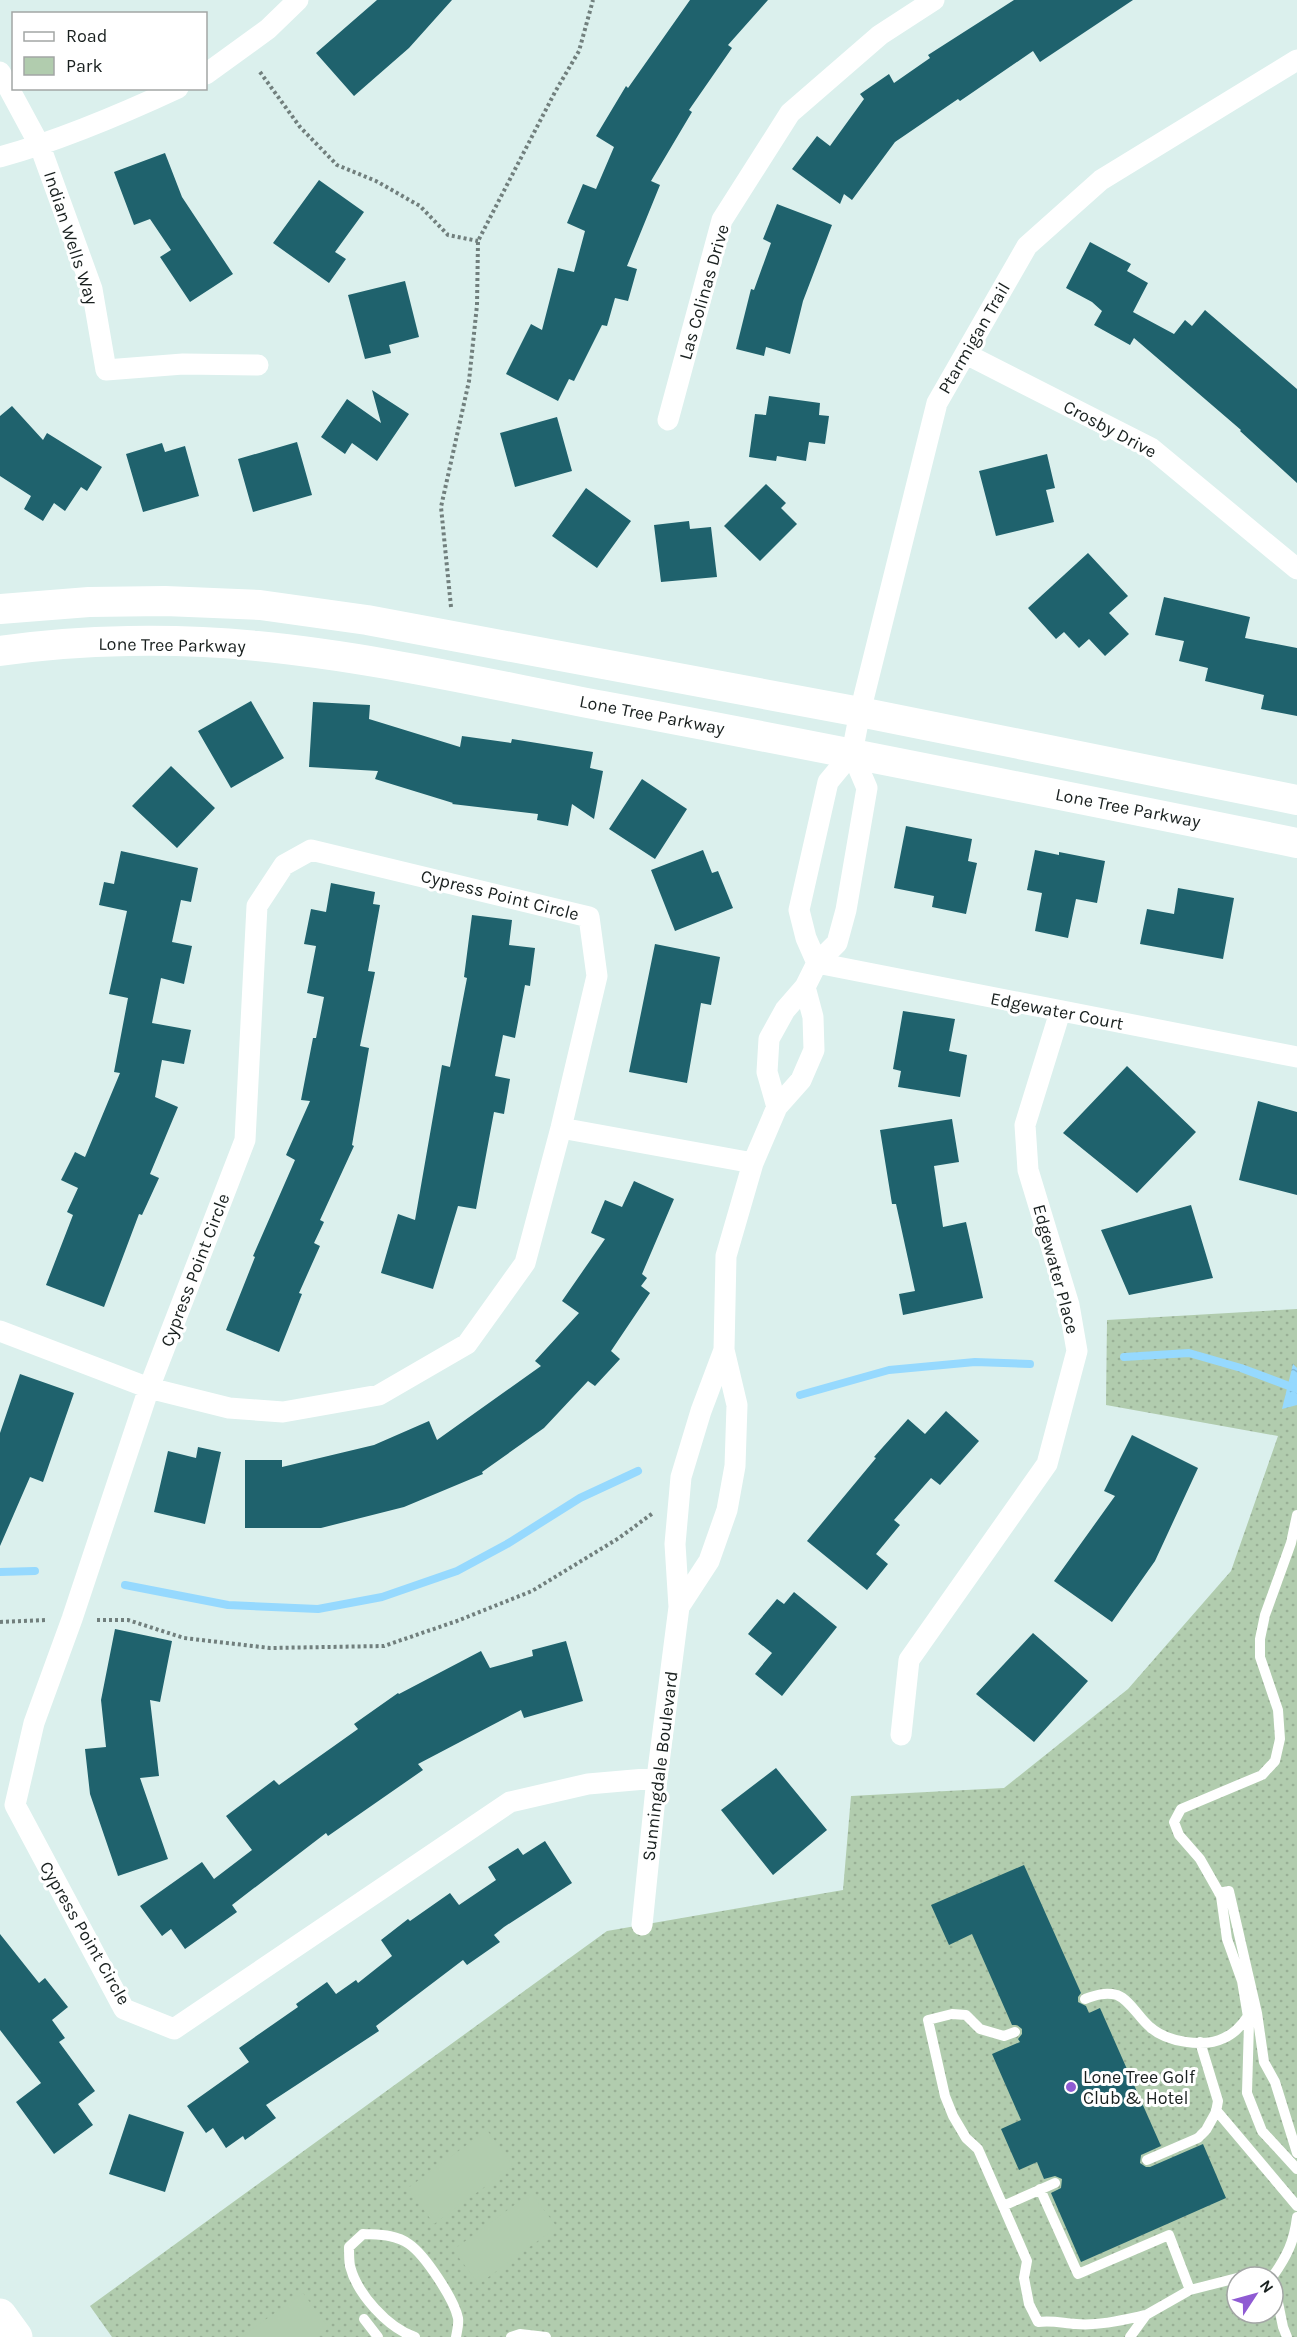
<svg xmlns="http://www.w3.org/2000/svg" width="1297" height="2337" viewBox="0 0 1297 2337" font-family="Karla,sans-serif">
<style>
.green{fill:url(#green-dots);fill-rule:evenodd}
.pitch{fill:#b1ccae}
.water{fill:url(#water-ripples)}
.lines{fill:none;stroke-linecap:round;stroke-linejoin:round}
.stream{stroke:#96d9fe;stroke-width:8}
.building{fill:#1f626d}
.path{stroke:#717f7d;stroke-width:4;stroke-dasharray:3 3;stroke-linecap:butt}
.lane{stroke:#fff;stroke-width:10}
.street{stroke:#fff;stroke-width:21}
.secondary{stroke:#fff;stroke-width:30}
.primary{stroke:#fff;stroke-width:33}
.poi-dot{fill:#8f5bd3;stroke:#fff;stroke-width:2}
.labels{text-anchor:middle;stroke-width:6;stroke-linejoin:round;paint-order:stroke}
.street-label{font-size:18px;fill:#19201f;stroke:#fff}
.poi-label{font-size:18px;fill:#19201f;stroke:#fff;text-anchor:start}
</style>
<defs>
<pattern id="green-dots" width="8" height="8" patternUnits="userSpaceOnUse" patternTransform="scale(1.5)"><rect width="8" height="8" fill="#b1ccae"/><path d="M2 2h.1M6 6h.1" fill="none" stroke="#98af95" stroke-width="1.8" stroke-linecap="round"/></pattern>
<pattern id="water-ripples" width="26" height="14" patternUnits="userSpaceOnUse" patternTransform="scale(1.5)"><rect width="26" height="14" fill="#96d9fe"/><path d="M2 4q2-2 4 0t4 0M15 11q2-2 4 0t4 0" fill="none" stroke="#81bad9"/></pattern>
</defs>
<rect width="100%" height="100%" fill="#dbf0ed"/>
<path class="green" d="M 1297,1309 L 1297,2337 L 112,2337 L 90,2306 L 607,1931 L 843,1890 L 851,1796 L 1004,1788 L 1128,1689 L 1231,1571 L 1278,1436 L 1106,1405 L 1107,1320 ZM 1237,2277 L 1273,2277 L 1273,2313 L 1237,2313 Z"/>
<path class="pitch" d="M 487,2130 L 513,2166 L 434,2224 L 408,2188 Z
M 531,2193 L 557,2227 L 479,2284 L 453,2250 Z
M 303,2293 L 329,2328 L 317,2337 L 241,2337 Z"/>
<path class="water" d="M 1293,1364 L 1297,1368 L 1297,1405 L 1282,1409 Z"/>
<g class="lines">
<path class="stream" d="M 1124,1357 L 1189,1353 L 1241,1368 L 1297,1389
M 800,1395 L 889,1370 L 975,1362 L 1030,1364
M 0,1572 L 35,1571
M 125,1585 L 228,1605 L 318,1609 L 382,1597 L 457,1571 L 507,1544 L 580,1498 L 638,1471"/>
</g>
<path class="building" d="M 377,0 L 452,0 L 409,48 L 354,96 L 316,53 Z
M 690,0 L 768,0 L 728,45 L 732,48 L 689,110 L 692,112 L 651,181 L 660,185 L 627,266 L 637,269 L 628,301 L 615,298 L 607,326 L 602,325 L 574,381 L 569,379 L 558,401 L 506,374 L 531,324 L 542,330 L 558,268 L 574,272 L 585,231 L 567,223 L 583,184 L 596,189 L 614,147 L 596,136 L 626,86 L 628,88 Z
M 1014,0 L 1133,0 L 1040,62 L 1033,51 L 960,101 L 958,99 L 895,142 L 852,200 L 844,194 L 840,204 L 792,169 L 817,136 L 830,146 L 864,99 L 860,94 L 889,74 L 894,83 L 930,58 L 928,55 Z
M 165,153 L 182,197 L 233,274 L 190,302 L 160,257 L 171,250 L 150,219 L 134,225 L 114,172 Z
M 319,180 L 364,212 L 335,252 L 346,259 L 329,283 L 273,243 Z
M 777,204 L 832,225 L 803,301 L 790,354 L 766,347 L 764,356 L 736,349 L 751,289 L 754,290 L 771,243 L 763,239 Z
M 1090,242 L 1131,264 L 1127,271 L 1148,283 L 1133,312 L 1174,334 L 1185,320 L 1192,326 L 1205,310 L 1297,389 L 1297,483 L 1240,431 L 1241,430 L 1134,338 L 1130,345 L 1094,325 L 1102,311 L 1092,302 L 1066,288 Z
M 405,281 L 419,337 L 389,345 L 391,353 L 365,359 L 348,295 Z
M 372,390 L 409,414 L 377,461 L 352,443 L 345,454 L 321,437 L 347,399 L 381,423 Z
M 769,396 L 820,403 L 819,415 L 829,416 L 825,444 L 809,442 L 806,461 L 777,456 L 776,461 L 749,457 L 755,414 L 766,415 Z
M 12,406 L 43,440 L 47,433 L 102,467 L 87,491 L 81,487 L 65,511 L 54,503 L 43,521 L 24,509 L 31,496 L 0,476 L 0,416 Z
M 557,417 L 572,471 L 515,487 L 500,433 Z
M 297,442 L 312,495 L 253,512 L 238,459 Z
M 162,443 L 165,452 L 185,446 L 199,496 L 143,512 L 126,454 Z
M 1047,454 L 1055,488 L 1046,490 L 1054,522 L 996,536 L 979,471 Z
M 766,484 L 786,503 L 781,508 L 797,524 L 760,561 L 724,526 Z
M 586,488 L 631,521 L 597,568 L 552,536 Z
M 689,521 L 690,529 L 711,527 L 717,577 L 661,582 L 654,525 Z
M 1088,553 L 1128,596 L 1109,613 L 1129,634 L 1105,656 L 1089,639 L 1079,648 L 1064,632 L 1056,639 L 1028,608 Z
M 1164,597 L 1250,617 L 1245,638 L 1297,648 L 1297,716 L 1261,709 L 1264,695 L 1205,681 L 1208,668 L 1179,661 L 1184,641 L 1155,635 Z
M 251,701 L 284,758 L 231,788 L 198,731 Z
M 313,702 L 370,705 L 369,719 L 460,747 L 462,736 L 511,743 L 512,739 L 593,752 L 590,768 L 603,771 L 594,819 L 572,804 L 568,826 L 537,820 L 538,814 L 452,804 L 453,803 L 375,779 L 378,771 L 309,767 Z
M 171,766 L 215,808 L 177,848 L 132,806 Z
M 642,779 L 687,809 L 655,859 L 609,829 Z
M 906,826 L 972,839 L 968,861 L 977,863 L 966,914 L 932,907 L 934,896 L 894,888 Z
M 703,850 L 712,873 L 718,871 L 733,908 L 675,931 L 651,870 Z
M 1035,850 L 1059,855 L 1059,852 L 1105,861 L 1097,903 L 1076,899 L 1068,938 L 1035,931 L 1042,893 L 1027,890 Z
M 121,851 L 198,868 L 191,902 L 181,900 L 172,942 L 192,946 L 184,984 L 161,978 L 152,1023 L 191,1030 L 184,1064 L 162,1060 L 155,1097 L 178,1107 L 150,1174 L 159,1178 L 142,1215 L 139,1214 L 104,1307 L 46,1285 L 73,1215 L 67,1212 L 78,1188 L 61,1180 L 75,1152 L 85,1157 L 120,1073 L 114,1072 L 128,998 L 109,994 L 127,911 L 99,905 L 104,882 L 114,884 Z
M 331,883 L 375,892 L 373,904 L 380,905 L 368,971 L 375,972 L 360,1046 L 369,1048 L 352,1145 L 354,1146 L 320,1220 L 324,1222 L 314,1243 L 320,1246 L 299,1293 L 302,1294 L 279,1352 L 226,1330 L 255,1257 L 253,1256 L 295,1160 L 286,1155 L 310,1101 L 301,1100 L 313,1038 L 316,1038 L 324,997 L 307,993 L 316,946 L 304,944 L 311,909 L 326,912 Z
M 1178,888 L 1234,898 L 1223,959 L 1140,944 L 1147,909 L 1174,914 Z
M 472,915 L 512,920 L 509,945 L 535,948 L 530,986 L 525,985 L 515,1038 L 503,1035 L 495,1076 L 510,1079 L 504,1114 L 494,1112 L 476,1209 L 458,1206 L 433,1289 L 381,1273 L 398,1214 L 415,1220 L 442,1065 L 450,1067 L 467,978 L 464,977 Z
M 655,944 L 720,957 L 711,1005 L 701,1003 L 687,1083 L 629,1072 Z
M 903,1011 L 955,1019 L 949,1051 L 967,1055 L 960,1097 L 898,1087 L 901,1071 L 893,1069 Z
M 1127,1066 L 1196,1132 L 1137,1193 L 1063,1133 Z
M 1258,1101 L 1297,1112 L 1297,1195 L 1239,1180 Z
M 952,1119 L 959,1162 L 934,1166 L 943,1227 L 966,1222 L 983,1298 L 903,1315 L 899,1294 L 915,1291 L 896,1204 L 892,1204 L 880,1130 Z
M 634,1181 L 674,1199 L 642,1274 L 647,1278 L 641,1286 L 650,1293 L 611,1351 L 620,1359 L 595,1386 L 588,1381 L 544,1428 L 482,1472 L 483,1474 L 404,1507 L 321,1528 L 245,1528 L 245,1460 L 282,1460 L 282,1467 L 374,1445 L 429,1421 L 437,1440 L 541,1366 L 535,1361 L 579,1313 L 562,1301 L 605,1239 L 591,1233 L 605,1200 L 622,1207 Z
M 1191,1205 L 1213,1278 L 1129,1295 L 1101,1230 Z
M 20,1374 L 74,1393 L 43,1482 L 30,1477 L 0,1546 L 0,1433 Z
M 946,1411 L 979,1441 L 940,1485 L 931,1478 L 894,1520 L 900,1525 L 876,1554 L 888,1564 L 867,1590 L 807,1541 L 876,1458 L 874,1457 L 908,1419 L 925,1434 Z
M 1132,1435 L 1198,1468 L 1155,1561 L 1112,1622 L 1054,1581 L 1115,1496 L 1104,1491 Z
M 198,1447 L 221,1452 L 205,1524 L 154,1512 L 168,1451 L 196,1458 Z
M 794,1592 L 837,1627 L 782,1696 L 755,1674 L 772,1653 L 748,1634 L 777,1599 L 784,1604 Z
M 115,1629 L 172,1641 L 160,1702 L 150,1700 L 159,1776 L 140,1778 L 168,1859 L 118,1876 L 90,1794 L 85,1749 L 106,1747 L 101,1700 Z
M 1033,1633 L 1088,1681 L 1034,1742 L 976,1694 Z
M 566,1641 L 583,1701 L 524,1718 L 521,1710 L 418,1764 L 423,1770 L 328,1836 L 326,1833 L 232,1905 L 237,1912 L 185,1949 L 171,1929 L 162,1936 L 140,1906 L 202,1862 L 214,1879 L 252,1850 L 226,1816 L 274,1780 L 279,1785 L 358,1729 L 354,1724 L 398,1693 L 399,1694 L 481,1651 L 490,1668 L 533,1656 L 532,1650 Z
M 776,1768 L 827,1830 L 773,1875 L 721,1810 Z
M 545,1841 L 572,1883 L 504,1927 L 494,1935 L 500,1942 L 467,1965 L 463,1960 L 376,2026 L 379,2031 L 266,2105 L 276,2118 L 245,2140 L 243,2136 L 226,2148 L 213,2128 L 206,2133 L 187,2106 L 249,2062 L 239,2048 L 298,2007 L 296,2004 L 327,1982 L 336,1994 L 356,1980 L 358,1983 L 392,1956 L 381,1940 L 408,1919 L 410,1921 L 450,1893 L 459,1905 L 496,1880 L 488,1867 L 518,1848 L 523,1855 Z
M 1024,1865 L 1081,1993 L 1078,1997 L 1078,2002 L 1086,2006 L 1089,2013 L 1100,2008 L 1161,2146 L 1141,2155 L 1140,2163 L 1146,2167 L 1150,2167 L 1203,2144 L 1226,2198 L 1081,2262 L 1051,2193 L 1061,2188 L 1062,2179 L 1055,2176 L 1044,2179 L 1037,2162 L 1019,2170 L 1001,2129 L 1021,2120 L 992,2054 L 1020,2042 L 1018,2039 L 1022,2034 L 1022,2029 L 1017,2025 L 1012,2025 L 972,1934 L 949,1945 L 931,1905 Z
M 0,1934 L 39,1983 L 45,1978 L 68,2007 L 52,2020 L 65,2038 L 59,2042 L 95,2091 L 78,2104 L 93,2125 L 54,2154 L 16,2102 L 41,2083 L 0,2030 Z
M 129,2114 L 184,2132 L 165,2192 L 109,2174 Z"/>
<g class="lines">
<path class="path" d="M 260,72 L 300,127 L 337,165 L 376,181 L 420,206 L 448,235 L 478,241
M 451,607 L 441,507 L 469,381 L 477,305 L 478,241 L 555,92 L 579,51 L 593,0
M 97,1620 L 128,1620 L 184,1638 L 270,1648 L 384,1646 L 457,1621 L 532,1591 L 619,1538 L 653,1513
M 0,1622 L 47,1620"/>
<path class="lane" d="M 1297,1515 L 1291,1543 L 1265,1615 L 1260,1639 L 1260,1657 L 1278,1710 L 1280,1739 L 1275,1761 L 1262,1775 L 1181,1809 L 1174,1822 L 1179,1835 L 1200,1859 L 1221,1896 L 1227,1939 L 1242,1981 L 1249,2023 L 1247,2093 L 1262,2131 L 1297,2169
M 1219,1893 L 1229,1891 L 1257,2013 L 1264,2062 L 1275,2082 L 1297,2153
M 1085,1999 C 1096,1995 1105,1992 1117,1995 C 1130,2000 1139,2018 1150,2027 C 1166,2042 1204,2048 1224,2038 C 1234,2034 1242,2025 1248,2016
M 1216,2110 L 1297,2206
M 1147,2160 L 1198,2138 L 1206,2130 L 1216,2112 L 1218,2101 L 1200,2042
M 1055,2183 L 1003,2206 L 1027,2261 L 1024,2278 L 1029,2304 L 1038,2322 C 1052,2320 1062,2323 1076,2324 C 1099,2326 1123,2320 1146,2315
M 1040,2189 L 1078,2274 L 1169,2235 L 1190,2290
M 1003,2206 L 978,2149 L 966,2138 L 953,2116 L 945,2096 L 928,2020 L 952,2014 L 966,2015 L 980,2029 L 1004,2036 L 1015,2032
M 1240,2277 L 1273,2276 C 1287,2256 1294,2242 1297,2217
M 1273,2278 L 1283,2327 L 1287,2337
M 364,2319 L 378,2337
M 415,2337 C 388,2328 357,2294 350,2266 C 349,2260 349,2253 349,2247 L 363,2234 C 379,2235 395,2234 409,2244 C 425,2255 454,2299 458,2318 C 459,2324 457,2331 456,2337
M 511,2337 L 520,2334 L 546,2337
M 1130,2337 L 1146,2315 L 1190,2290 L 1237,2278"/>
<path class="street" d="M 0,72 L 40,146 L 92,289 L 106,370 L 183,364 L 258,365
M 206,74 L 268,29 L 298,0
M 0,157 C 61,140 120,115 178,88
M 966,354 L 1151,448 L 1297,569
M 668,420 L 722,220 L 790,113 L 880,35 L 934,0
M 817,963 L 806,938 L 799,910 L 828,782 L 852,753 L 860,712 L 937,403 L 1027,246 L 1101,180 L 1297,60
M 817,963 L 1297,1057
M 777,1107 L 767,1072 L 769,1039 L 785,1010 L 805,987 L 817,963 L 837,943 L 846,910 L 867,788 L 852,753
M 561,1128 L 753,1163
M 0,1331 L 149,1388 L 229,1408 L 283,1412 L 379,1395 L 467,1344 L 525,1263 L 561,1128 L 597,976 L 589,917 L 311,850 L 284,865 L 257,906 L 245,1140 L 149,1388 L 72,1619 L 34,1723 L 15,1805 L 124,2009 L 174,2029 L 510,1802 L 588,1784 L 657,1778
M 679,1607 L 709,1561 L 727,1510 L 735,1466 L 737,1405 L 724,1350 L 726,1256 L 753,1163 L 777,1107 L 801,1080 L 814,1050 L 813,1017 L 805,987
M 901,1735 L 909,1660 L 1047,1464 L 1077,1351 L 1069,1305 L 1028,1170 L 1025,1125 L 1060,1012
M 642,1925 L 657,1778 L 679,1607 L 675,1544 L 681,1477 L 701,1411 L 724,1350"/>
<path class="secondary" d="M 0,609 L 89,602 L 165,601 L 260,605 L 367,620 L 860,712 L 1297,800
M 0,651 C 82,639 175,638 257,646 C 373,657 488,684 603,706 C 835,749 1066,796 1297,843"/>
<path class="primary" d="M 0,2315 L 16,2337"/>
</g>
<circle class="poi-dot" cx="1071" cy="2087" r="6"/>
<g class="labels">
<g class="street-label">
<text transform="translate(71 238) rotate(72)" y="6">Indian Wells Way</text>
<text transform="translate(704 292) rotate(-74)" y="6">Las Colinas Drive</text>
<text transform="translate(974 338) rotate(-60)" y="6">Ptarmigan Trail</text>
<text transform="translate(1110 429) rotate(28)" y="6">Crosby Drive</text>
<text transform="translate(172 645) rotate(1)" y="6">Lone Tree Parkway</text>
<text transform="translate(652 715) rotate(11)" y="6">Lone Tree Parkway</text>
<text transform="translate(1128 808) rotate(11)" y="6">Lone Tree Parkway</text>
<text transform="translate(500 895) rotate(14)" y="6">Cypress Point Circle</text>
<text transform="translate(1057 1011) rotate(11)" y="6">Edgewater Court</text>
<text transform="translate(1056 1269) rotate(75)" y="6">Edgewater Place</text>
<text transform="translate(195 1270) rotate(-69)" y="6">Cypress Point Circle</text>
<text transform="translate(660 1766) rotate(-83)" y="6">Sunningdale Boulevard</text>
<text transform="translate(85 1933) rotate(60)" y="6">Cypress Point Circle</text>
</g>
<g class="poi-label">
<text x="1083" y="2083">Lone Tree Golf<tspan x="1083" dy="21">Club &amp; Hotel</tspan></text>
</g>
</g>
<rect x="12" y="12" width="195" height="78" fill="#ffffff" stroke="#a3a6a5" stroke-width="1.5"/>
<rect x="24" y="32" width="30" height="9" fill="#ffffff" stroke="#a3a6a5" stroke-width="1.5"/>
<text x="66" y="42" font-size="18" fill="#19201f">Road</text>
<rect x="24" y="57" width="30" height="18" fill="#b1ccae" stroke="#a3a6a5" stroke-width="1.5"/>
<text x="66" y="72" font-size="18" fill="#19201f">Park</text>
<g transform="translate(1255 2295) rotate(54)"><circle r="28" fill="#ffffff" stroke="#a3a6a5" stroke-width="1.5"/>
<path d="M0-4.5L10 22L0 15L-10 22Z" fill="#8f5bd3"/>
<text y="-9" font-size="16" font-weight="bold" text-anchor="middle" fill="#19201f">N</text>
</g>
</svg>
